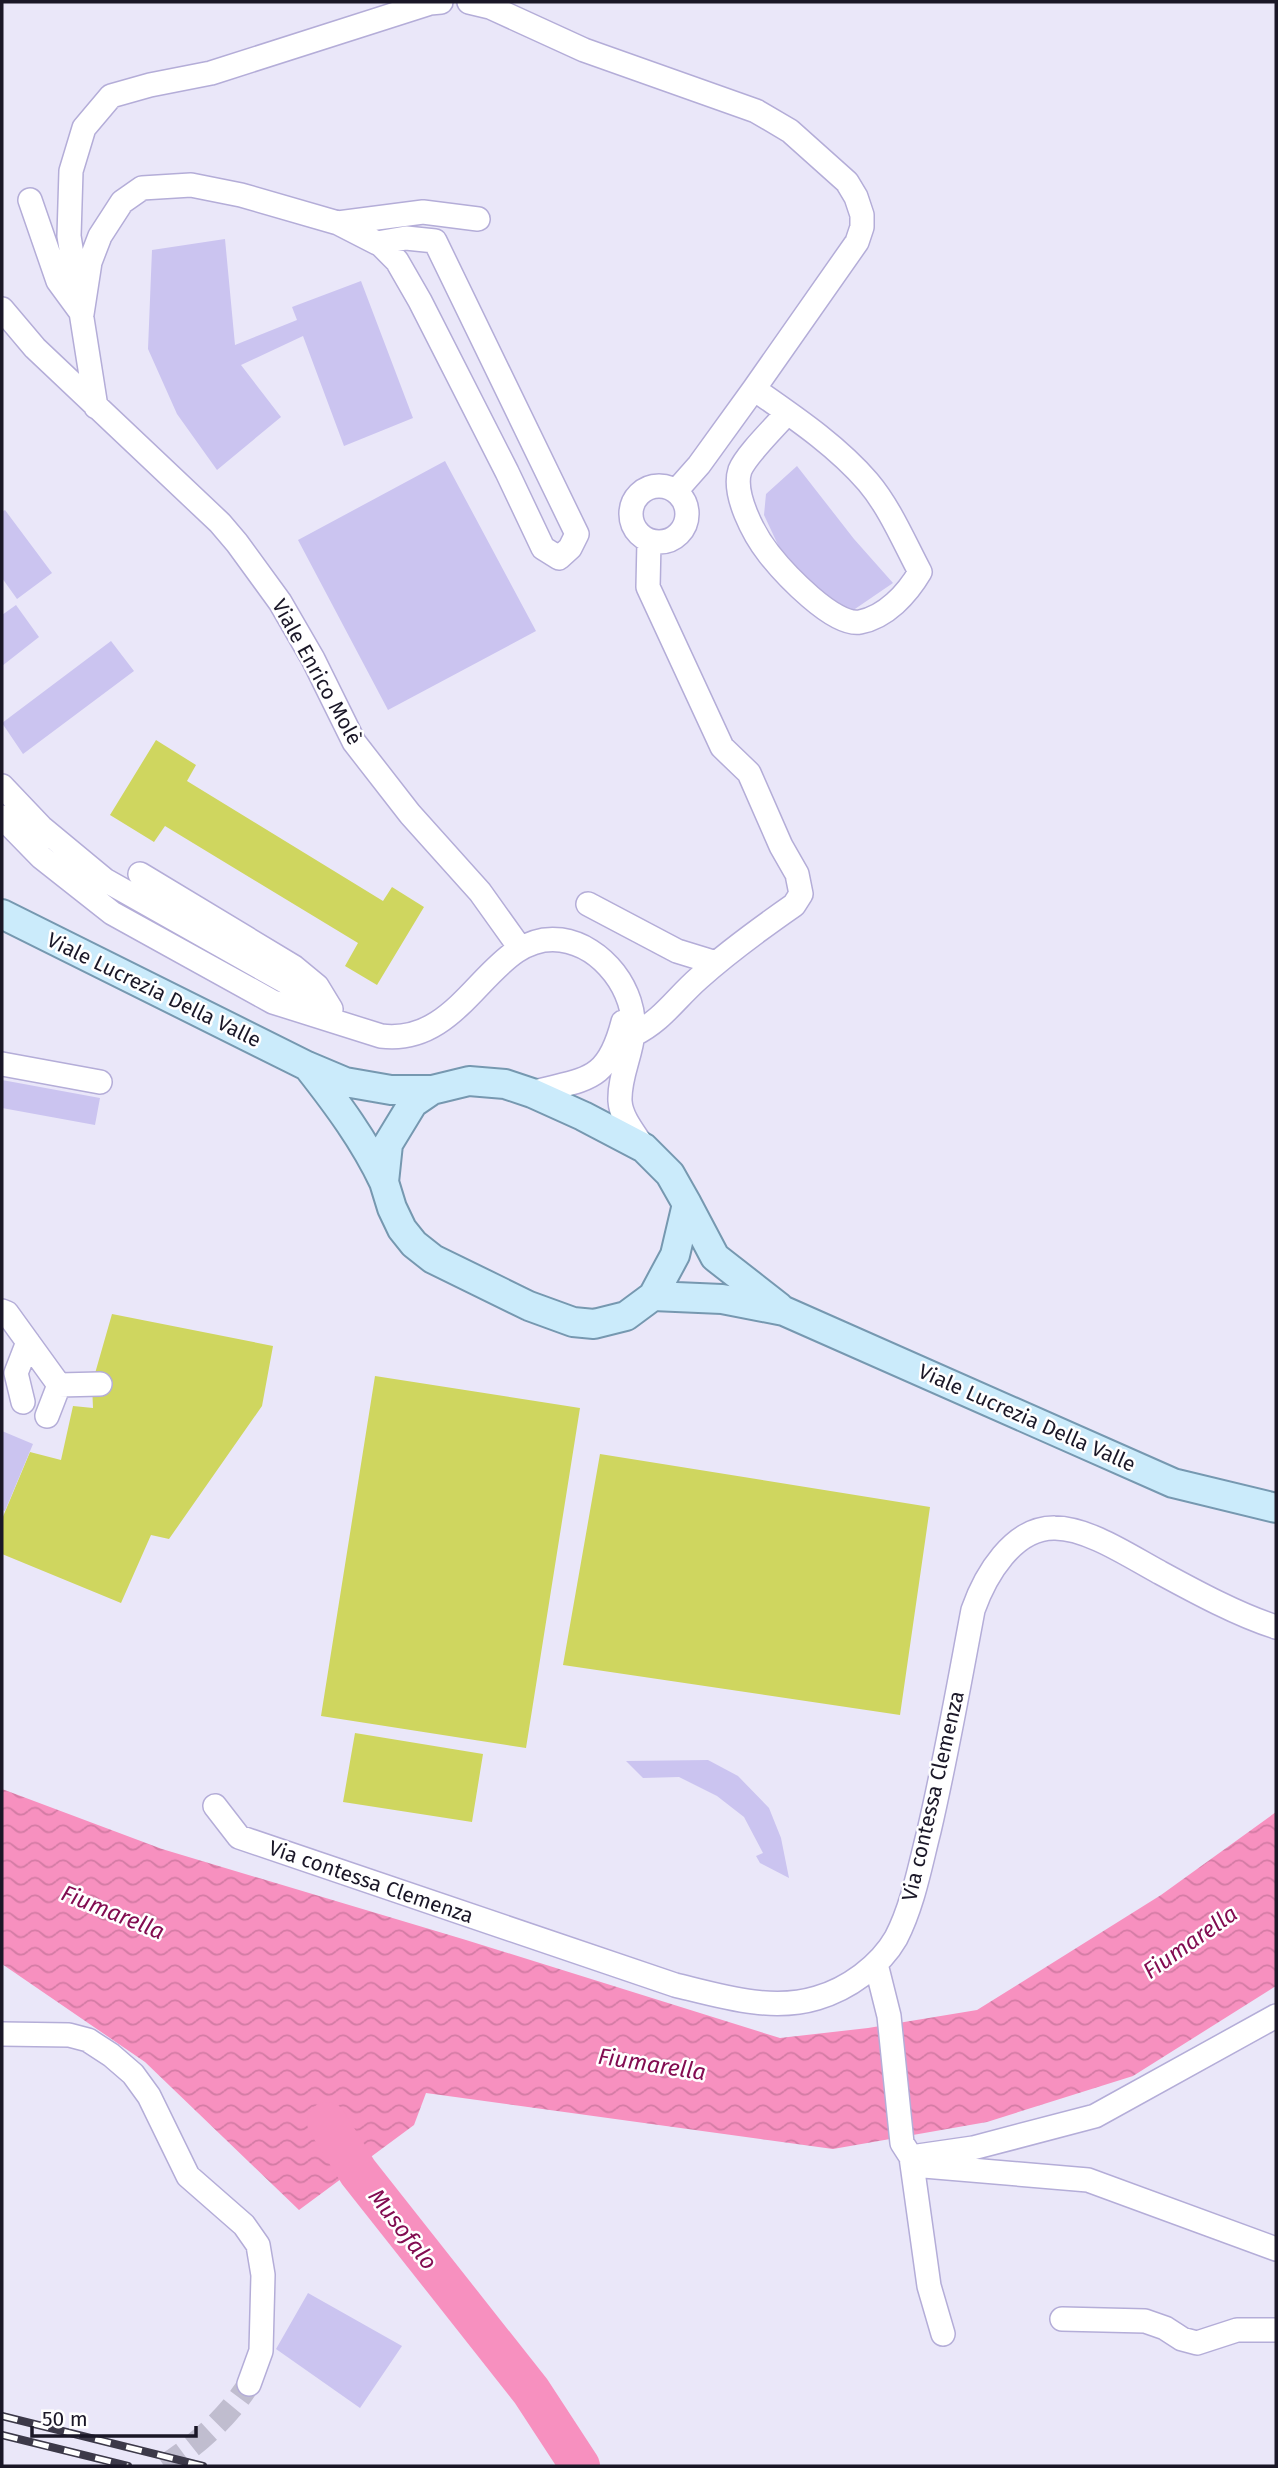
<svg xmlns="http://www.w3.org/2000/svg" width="1278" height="2468" viewBox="0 0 1278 2468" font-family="'Fira Sans',sans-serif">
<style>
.green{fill:#cfd65f}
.water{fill:url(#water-waves)}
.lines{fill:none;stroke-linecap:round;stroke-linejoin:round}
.river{stroke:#f790bf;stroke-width:40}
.building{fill:#cbc4f0}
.minor-tunnel{stroke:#c0bdcf;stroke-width:23;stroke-dasharray:23 11;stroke-linecap:butt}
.minor-casing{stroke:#b4add8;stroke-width:26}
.major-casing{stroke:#7698b0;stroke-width:32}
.minor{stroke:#fff;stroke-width:23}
.major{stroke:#cbebfb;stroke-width:28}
.rail-casing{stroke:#3c3949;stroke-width:8}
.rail{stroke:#fff;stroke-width:5;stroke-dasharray:16;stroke-linecap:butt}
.labels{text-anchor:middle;stroke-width:5;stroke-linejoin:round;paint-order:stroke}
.street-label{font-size:21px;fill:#1a1727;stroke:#fff}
.water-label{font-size:23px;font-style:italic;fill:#820c51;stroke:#fff}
</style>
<defs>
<pattern id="water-waves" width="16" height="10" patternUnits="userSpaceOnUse" patternTransform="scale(1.75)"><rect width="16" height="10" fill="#f790bf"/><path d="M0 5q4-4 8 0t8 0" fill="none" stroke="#d37ba4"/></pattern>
</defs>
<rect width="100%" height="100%" fill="#eae7f9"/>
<path class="green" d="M 156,740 L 196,765 L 187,781 L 383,901 L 392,887 L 424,907 L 377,985 L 345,966 L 358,943 L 165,826 L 154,842 L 110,815 Z
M 112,1314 L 273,1346 L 262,1406 L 169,1539 L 151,1535 L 121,1603 L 2,1554 L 2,1519 L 30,1452 L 61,1460 L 73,1406 L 93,1408 L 92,1384 Z
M 375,1376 L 580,1408 L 526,1748 L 321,1716 Z
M 600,1454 L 930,1507 L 900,1715 L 563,1665 Z
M 355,1733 L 483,1754 L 472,1822 L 343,1802 Z"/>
<path class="water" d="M 2,1789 L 162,1849 L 466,1940 L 780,2038 L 868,2028 L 977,2010 L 1161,1895 L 1276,1812 L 1276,1986 L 1133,2076 L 987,2122 L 833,2149 L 426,2093 L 414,2125 L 299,2210 L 145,2062 L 2,1964 Z"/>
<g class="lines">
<path class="river" d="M 327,2122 L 358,2172 L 531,2391 L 580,2466"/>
</g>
<path class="building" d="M 225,239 L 235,345 L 297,320 L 292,307 L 361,281 L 413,418 L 344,446 L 303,336 L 241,365 L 281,417 L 217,470 L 177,414 L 148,349 L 152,250 Z
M 445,461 L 536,631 L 388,710 L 298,540 Z
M 797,466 L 854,539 L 893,583 L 852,611 L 818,591 L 779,547 L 764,515 L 766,494 Z
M 5,510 L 52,573 L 17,599 L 2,578 L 2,512 Z
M 16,605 L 39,637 L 2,666 L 2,615 Z
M 111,641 L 134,671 L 23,754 L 2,723 Z
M 2,1080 L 100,1098 L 95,1125 L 2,1108 Z
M 2,1431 L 33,1444 L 5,1511 L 2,1510 Z
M 708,1760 L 738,1776 L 769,1808 L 781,1838 L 789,1878 L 760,1863 L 756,1856 L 763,1853 L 744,1817 L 717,1796 L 679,1777 L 643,1778 L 626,1761 Z
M 308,2293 L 402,2346 L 360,2408 L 276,2349 Z"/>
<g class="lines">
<path class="minor-tunnel" d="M 164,2466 C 197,2445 228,2417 249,2384"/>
<defs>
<path id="minor" d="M 469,2 L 490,7 L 584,50 L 756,111 L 790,131 L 847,182 L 856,197 L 862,215 L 862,227 L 857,242 L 754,389 L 699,465 L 676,491
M 30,200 L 58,281 L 80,311
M 338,223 L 423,212 L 478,219
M 2,309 L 35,348 L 220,523 L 237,543 L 280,602 L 313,659 L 354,742 L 410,814 L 480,892 L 520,948
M 82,314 L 90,262 L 100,236 L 122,202 L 142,188 L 191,185 L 241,195 L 338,223 L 377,243 L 380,244 L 397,261 L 420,301 L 507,472 L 543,548 L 559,558 L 570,548 L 577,534 L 435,241 L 406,238 L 377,243
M 754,389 C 794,417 836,445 868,482 C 890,508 904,542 920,572 C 907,594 886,617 860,622 C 834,627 784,573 769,554 C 754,535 732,494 740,470 C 746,455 775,427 787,413
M 96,407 L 69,236 L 71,171 L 84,128 L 111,96 L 150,85 L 211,73 L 430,3 L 441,2
M631 514a28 28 0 1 1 56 0a28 28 0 1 1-56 0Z
M 2,786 L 41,827 L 105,880 L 286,982 L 326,1013
M 2,817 L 41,857 L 112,913 L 273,1002 L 381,1036 C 467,1047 489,930 561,940 C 603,946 637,991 633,1033 C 631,1056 619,1077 620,1101 C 621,1118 635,1134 644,1148
M 140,874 L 294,967 L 317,986 L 331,1009
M 588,904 L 677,951 L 716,963
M 633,1035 C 663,1020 675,999 699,978 C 729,951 761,928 794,905 L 801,894 L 797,874 L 781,846 L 749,773 L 722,747 L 648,587 L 649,541
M 2,1064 L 100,1082
M 532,1093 C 585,1078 607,1084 623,1022
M 2,1311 L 7,1313 L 59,1385
M 59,1385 L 100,1384
M 23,1402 L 16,1373 L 28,1342
M 47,1416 L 59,1385
M 215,1806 L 239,1837 L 675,1985 C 720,1996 771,2012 817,1998 C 848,1989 880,1966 896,1938 C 913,1905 920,1866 929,1831 C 946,1758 959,1684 973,1610 C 985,1576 1013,1527 1055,1528 C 1088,1528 1131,1557 1159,1572 C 1194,1591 1238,1615 1276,1627
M 876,1964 L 889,2016 L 902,2143 L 911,2157 L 929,2286 L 943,2334
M 2,2034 L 69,2035 L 88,2040 L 111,2055 L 133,2074 L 149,2096 L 188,2176 L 244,2225 L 258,2245 L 263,2275 L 261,2351 L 249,2384
M 911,2157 L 973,2148 L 1095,2116 L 1276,2016
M 919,2163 L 924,2166 L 1088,2180 L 1276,2249
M 1062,2319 L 1145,2321 L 1165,2328 L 1182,2339 L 1197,2343 L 1237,2330 L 1276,2330"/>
<path id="major" d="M 2,914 L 307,1066 L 345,1082 L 391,1090 L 432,1090
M 309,1068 C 338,1105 364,1140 384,1182
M 469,1081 L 505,1084 L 532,1093 L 583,1116 L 644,1148 L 670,1174 L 687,1204 L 675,1255 L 653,1296 L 626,1316 L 594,1324 L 573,1322 L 529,1306 L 433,1259 L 414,1244 L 402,1229 L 392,1208 L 384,1182 L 388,1144 L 413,1103 L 432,1090 Z
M 687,1204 L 715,1257 L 779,1307
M 653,1296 L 722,1299 L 784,1311 L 1173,1483 L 1276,1508"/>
</defs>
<use href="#minor" class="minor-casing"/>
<use href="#major" class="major-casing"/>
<use href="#minor" class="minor"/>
<use href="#major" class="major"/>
<defs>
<path id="rail" d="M 2,2416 L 203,2466
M 2,2435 L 128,2466"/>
</defs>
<use href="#rail" class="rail-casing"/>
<use href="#rail" class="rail"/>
</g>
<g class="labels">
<g class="street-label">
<text transform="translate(317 672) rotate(61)" y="7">Viale Enrico Molè</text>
<text transform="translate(154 990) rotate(26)" y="7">Viale Lucrezia Della Valle</text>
<text transform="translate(1027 1418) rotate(24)" y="7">Viale Lucrezia Della Valle</text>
<text transform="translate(933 1796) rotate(-77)" y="7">Via contessa Clemenza</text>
<text transform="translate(371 1882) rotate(19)" y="7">Via contessa Clemenza</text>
</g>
<g class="water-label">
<text transform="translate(113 1912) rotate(22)" y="8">Fiumarella</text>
<text transform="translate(1190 1942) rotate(-35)" y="8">Fiumarella</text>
<text transform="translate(652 2064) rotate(9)" y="8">Fiumarella</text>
<text transform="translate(403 2229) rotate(52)" y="8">Musofalo</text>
</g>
</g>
<rect width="1278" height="2468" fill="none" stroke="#1a1727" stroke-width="7"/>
<path d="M32 2426v10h164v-10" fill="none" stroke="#1a1727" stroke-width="3.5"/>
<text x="42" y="2426" font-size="21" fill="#1a1727" stroke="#ffffff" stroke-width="5" paint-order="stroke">50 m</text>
</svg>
